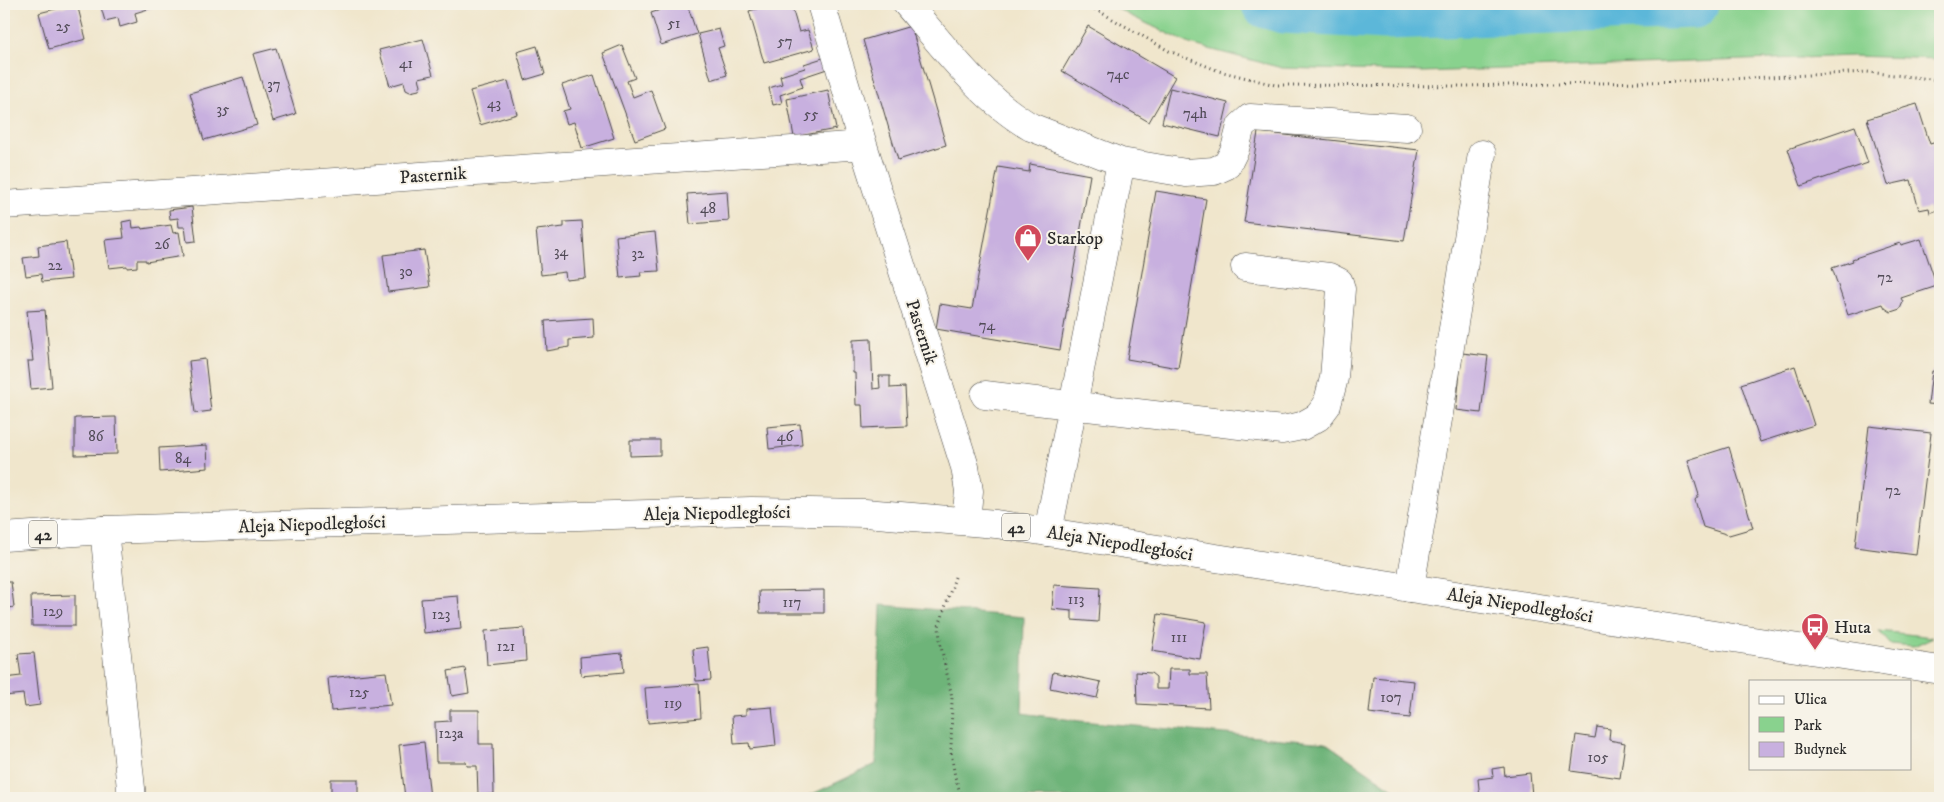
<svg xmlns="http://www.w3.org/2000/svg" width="1944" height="802" viewBox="0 0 1944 802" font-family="'IM FELL DW Pica',serif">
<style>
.green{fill:#89d28e;stroke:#5a7e5c}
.forest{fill:#6eb479;stroke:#4c7052}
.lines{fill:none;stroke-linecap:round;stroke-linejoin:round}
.river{stroke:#5bb7d9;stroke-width:49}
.building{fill:#c8b0df}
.minor-casing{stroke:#494743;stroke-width:29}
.major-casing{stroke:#494743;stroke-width:29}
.path{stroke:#494743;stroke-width:3;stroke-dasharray:1 4;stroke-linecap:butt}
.minor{stroke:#fff;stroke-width:28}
.major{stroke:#fff;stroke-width:28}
.labels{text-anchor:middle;stroke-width:4;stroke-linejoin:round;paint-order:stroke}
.number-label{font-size:15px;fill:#524c58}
.shield{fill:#f7f3e8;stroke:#686764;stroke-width:1}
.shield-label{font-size:16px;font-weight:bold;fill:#2b2b2b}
.street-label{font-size:18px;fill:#2b2b2b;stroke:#f7f3e8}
.poi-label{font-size:18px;fill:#2b2b2b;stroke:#f7f3e8;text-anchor:start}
</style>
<rect width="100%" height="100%" fill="#f7f3e8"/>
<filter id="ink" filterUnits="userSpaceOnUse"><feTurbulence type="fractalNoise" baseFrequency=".02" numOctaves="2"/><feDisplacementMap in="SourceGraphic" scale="10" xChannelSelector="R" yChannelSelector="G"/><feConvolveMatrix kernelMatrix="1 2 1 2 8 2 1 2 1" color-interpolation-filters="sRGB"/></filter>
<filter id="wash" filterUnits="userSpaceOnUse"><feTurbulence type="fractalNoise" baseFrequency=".0096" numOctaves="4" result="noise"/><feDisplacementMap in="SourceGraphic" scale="20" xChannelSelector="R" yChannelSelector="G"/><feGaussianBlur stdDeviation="1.12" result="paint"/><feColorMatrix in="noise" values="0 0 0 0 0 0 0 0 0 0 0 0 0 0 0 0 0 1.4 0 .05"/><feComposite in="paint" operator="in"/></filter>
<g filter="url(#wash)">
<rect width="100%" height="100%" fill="#f0e6cc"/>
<path class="green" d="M 1109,4 L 1940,4 L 1940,59 L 1853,56 L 1422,72 L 1282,68 L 1190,44 L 1129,15 Z
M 1879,631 L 1933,637 L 1914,646 L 1890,644 Z"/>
<path class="forest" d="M 881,605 L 1024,617 L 1022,713 L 1080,721 L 1326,743 L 1406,798 L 804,798 L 876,764 Z"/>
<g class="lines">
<path class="river" d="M 1266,4 L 1284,9 L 1386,15 L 1694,4"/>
</g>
<g id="blocks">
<path class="building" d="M 75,4 L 77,4 L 86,39 L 49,49 L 39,13 Z
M 100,4 L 164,4 L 135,13 L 137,22 L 120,27 L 118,18 L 105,21 Z
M 659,4 L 674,4 L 675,6 L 687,4 L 697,34 L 661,45 L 651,13 L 660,10 Z
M 773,4 L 791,4 L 799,32 L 808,30 L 814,49 L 764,63 L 749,11 Z
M 911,26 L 946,145 L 898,160 L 863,40 Z
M 1088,26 L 1175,77 L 1149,122 L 1062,71 Z
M 719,29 L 724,46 L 718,48 L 727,75 L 711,80 L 698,34 Z
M 423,39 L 433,75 L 419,78 L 421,85 L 419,90 L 410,92 L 406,90 L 404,82 L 390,86 L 379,50 Z
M 622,45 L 635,78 L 627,81 L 633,97 L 651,90 L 665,129 L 635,140 L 603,53 Z
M 537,46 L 545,74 L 525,80 L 517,52 Z
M 276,48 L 296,114 L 273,121 L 253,54 Z
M 826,57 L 830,68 L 800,78 L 803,87 L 780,95 L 782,103 L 773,105 L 769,88 L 782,84 L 780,76 L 805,68 L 804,64 Z
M 594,75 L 614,138 L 582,148 L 574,122 L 567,124 L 563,111 L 570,109 L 562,85 Z
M 243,77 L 257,125 L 204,140 L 190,93 Z
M 508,81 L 517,114 L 480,125 L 470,91 Z
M 1170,88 L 1228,103 L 1220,137 L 1162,123 Z
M 828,90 L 836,129 L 794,137 L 787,99 Z
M 1917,104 L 1930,144 L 1940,141 L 1940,162 L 1935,164 L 1940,180 L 1940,209 L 1930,213 L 1929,208 L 1919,210 L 1911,180 L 1888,185 L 1867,119 Z
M 1855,126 L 1868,163 L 1801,186 L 1788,149 Z
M 1258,132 L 1419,150 L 1404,241 L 1244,222 Z
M 1030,164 L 1090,175 L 1060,350 L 936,329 L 940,304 L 972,309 L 998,167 L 1029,172 Z
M 727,191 L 729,221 L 690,224 L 687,194 Z
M 1156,191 L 1206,199 L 1178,368 L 1127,359 Z
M 192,207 L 196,241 L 187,242 L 185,227 L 179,227 L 178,218 L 170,219 L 169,210 Z
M 132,220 L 133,228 L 141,227 L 142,229 L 171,225 L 173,233 L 179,232 L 183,256 L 146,262 L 146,260 L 137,260 L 137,267 L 127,268 L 127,266 L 109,268 L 105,240 L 124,238 L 122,222 Z
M 582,221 L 586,278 L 566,280 L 565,272 L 541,275 L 536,230 L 564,227 L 564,222 Z
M 655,232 L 659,271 L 640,272 L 641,276 L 620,278 L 616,236 Z
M 1921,239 L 1937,286 L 1901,298 L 1903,302 L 1900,309 L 1891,312 L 1885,308 L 1883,304 L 1848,315 L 1832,268 L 1853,261 L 1852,259 L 1900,243 L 1901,245 Z
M 66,242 L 71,279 L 42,282 L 41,274 L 26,276 L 23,258 L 39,256 L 38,246 Z
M 424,250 L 430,287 L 388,292 L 383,255 Z
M 45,310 L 52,387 L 31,389 L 28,361 L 33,361 L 27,311 Z
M 593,318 L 594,338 L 569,340 L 569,347 L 547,351 L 545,321 Z
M 871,339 L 873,389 L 880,388 L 879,376 L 890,376 L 890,388 L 905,387 L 907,426 L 863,428 L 862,405 L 856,405 L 855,373 L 853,373 L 853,340 Z
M 1462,353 L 1488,356 L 1481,413 L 1456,410 Z
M 205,359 L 211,411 L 195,413 L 189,361 Z
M 1795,366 L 1814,425 L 1760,442 L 1741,384 Z
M 1932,371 L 1940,372 L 1940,405 L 1928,404 Z
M 116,417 L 117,454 L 75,455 L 75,418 Z
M 800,424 L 802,445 L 769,449 L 767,427 Z
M 1869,426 L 1931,433 L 1916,555 L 1855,547 Z
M 630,440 L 660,440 L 660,455 L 630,456 Z
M 207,445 L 208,468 L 160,472 L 159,448 Z
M 1729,447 L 1753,528 L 1729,535 L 1703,527 L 1695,500 L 1699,495 L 1688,460 Z
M 4,582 L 11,582 L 14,607 L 4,609 Z
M 1054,585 L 1100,588 L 1098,622 L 1072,620 L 1072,611 L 1052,609 Z
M 824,590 L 824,613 L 760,613 L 759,591 Z
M 75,595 L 75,626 L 32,626 L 31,596 Z
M 458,596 L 461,629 L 424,633 L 421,599 Z
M 1158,614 L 1206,622 L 1200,659 L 1152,651 Z
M 524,628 L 526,661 L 487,665 L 485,631 Z
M 708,647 L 711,680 L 696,681 L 693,649 Z
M 34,653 L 40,705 L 25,707 L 23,694 L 4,696 L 4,678 L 21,676 L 18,654 Z
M 622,653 L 624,672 L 581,676 L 580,657 Z
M 465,668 L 469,693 L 452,696 L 448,671 Z
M 1169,669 L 1190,669 L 1190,674 L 1207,674 L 1209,708 L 1137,704 L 1136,672 L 1151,673 L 1156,677 L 1156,689 L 1168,689 Z
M 386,672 L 391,705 L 331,711 L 328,678 Z
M 1053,672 L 1101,682 L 1097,698 L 1050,688 Z
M 1373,677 L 1414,681 L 1410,718 L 1369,713 Z
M 699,684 L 701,718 L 648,723 L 645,688 Z
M 772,707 L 776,746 L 750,749 L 749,743 L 734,744 L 732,716 L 746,715 L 746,709 Z
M 450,710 L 479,710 L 479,744 L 493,744 L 494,794 L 478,795 L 477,766 L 467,766 L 466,762 L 436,762 L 435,722 L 450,721 Z
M 1597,727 L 1610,729 L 1609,740 L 1625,743 L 1620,778 L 1571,771 L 1576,735 L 1595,738 Z
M 424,742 L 430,798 L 405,798 L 399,745 Z
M 1504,767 L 1505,776 L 1530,773 L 1532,796 L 1480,798 L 1478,779 L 1493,777 L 1492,769 Z
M 331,779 L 358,779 L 358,798 L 331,798 Z"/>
</g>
</g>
<g filter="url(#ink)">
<use href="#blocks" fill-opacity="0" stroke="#494743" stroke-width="1"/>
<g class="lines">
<defs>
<path id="minor" d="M 821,4 L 863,145 L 965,467 L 969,491 L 966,521
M 907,4 C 943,46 982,99 1031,127 L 1121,162 L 1186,173 L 1214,171 L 1227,165 L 1235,149 L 1241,126 L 1250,118 L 1407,128
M 4,205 L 863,145
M 985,395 L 1282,430 L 1302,426 L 1318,417 L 1327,405 L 1334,378 L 1341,289 L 1339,282 L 1329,277 L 1245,267
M 104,530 L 132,798
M 1048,532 L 1121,162
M 1410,588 L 1482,154"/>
<path id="major" d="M 4,537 L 104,530 L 751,511 L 865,513 L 996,524 L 1940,670"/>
</defs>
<use href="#minor" class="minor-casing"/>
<use href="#major" class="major-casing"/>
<path class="path" d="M 1086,4 L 1169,51 L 1219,71 L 1275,85 L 1465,86 L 1688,81 L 1867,72 L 1940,80
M 955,577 L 939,626 L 940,642 L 952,697 L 951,752 L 955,777 L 962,798"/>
<use href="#minor" class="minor"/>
<use href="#major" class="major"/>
</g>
</g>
<defs>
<symbol id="shop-pin" viewBox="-11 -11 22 30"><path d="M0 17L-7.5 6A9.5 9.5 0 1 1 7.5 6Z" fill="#d1495b" stroke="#f7f3e8"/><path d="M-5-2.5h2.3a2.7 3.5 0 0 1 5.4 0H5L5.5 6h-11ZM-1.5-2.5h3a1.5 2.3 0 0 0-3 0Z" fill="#fff"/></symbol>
<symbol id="bus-pin" viewBox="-11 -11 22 30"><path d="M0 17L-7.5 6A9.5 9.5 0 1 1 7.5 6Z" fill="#d1495b" stroke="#f7f3e8"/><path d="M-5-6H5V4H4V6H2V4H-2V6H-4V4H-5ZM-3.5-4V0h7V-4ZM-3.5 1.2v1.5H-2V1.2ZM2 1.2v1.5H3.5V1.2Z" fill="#fff"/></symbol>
</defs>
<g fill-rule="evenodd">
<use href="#shop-pin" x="1012" y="222" width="32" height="43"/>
<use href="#bus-pin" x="1799" y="611" width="32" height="43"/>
</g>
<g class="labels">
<g class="number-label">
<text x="674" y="28">51</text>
<text x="63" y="31">25</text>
<text x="785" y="46">57</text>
<text x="406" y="68">41</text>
<text x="1118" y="79">74c</text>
<text x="274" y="89">37</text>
<text x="494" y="108">43</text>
<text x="223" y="114">35</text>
<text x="1195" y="118">74h</text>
<text x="811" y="119">55</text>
<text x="708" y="213">48</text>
<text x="162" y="249">26</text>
<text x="561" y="256">34</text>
<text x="638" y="258">32</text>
<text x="55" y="270">22</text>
<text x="406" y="276">30</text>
<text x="1885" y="282">72</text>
<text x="987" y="330">74</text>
<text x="96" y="441">86</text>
<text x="785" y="441">46</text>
<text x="183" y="463">84</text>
<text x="1893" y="495">72</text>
<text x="1076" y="604">113</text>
<text x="792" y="607">117</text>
<text x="53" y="616">129</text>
<text x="441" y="619">123</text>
<text x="1179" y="642">111</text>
<text x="506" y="651">121</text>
<text x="359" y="697">125</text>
<text x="1391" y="702">107</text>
<text x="673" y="708">119</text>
<text x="451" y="738">123a</text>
<text x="1598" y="762">105</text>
</g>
<g class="shield">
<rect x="1002" y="513.5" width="28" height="27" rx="4"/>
<rect x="29" y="520.5" width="28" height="27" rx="4"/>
</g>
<g class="shield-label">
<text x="1016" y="533">42</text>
<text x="43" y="540">42</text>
</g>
<g class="street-label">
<text transform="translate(433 175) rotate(-4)" y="6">Pasternik</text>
<text transform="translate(922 332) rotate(72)" y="6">Pasternik</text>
<text transform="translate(717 513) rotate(-1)" y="6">Aleja Niepodległości</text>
<text transform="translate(312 524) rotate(-2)" y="6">Aleja Niepodległości</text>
<text transform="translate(1120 543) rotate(9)" y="6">Aleja Niepodległości</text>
<text transform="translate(1520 605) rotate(9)" y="6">Aleja Niepodległości</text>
</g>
<g class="poi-label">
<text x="1047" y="244">Starkop</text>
<text x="1834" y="633">Huta</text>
</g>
</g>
<rect width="1944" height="802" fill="none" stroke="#f7f3e8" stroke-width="20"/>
<rect x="1749" y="680" width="162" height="90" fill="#f7f3e8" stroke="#a5a39c"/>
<rect x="1759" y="696" width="25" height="8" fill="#ffffff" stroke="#a5a39c"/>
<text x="1794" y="704" font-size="15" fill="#2b2b2b">Ulica</text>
<rect x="1759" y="717" width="25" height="15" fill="#89d28e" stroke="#a5a39c"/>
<text x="1794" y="730" font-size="15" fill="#2b2b2b">Park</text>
<rect x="1759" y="742" width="25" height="15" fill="#c8b0df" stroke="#a5a39c"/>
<text x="1794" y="754" font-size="15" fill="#2b2b2b">Budynek</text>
</svg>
